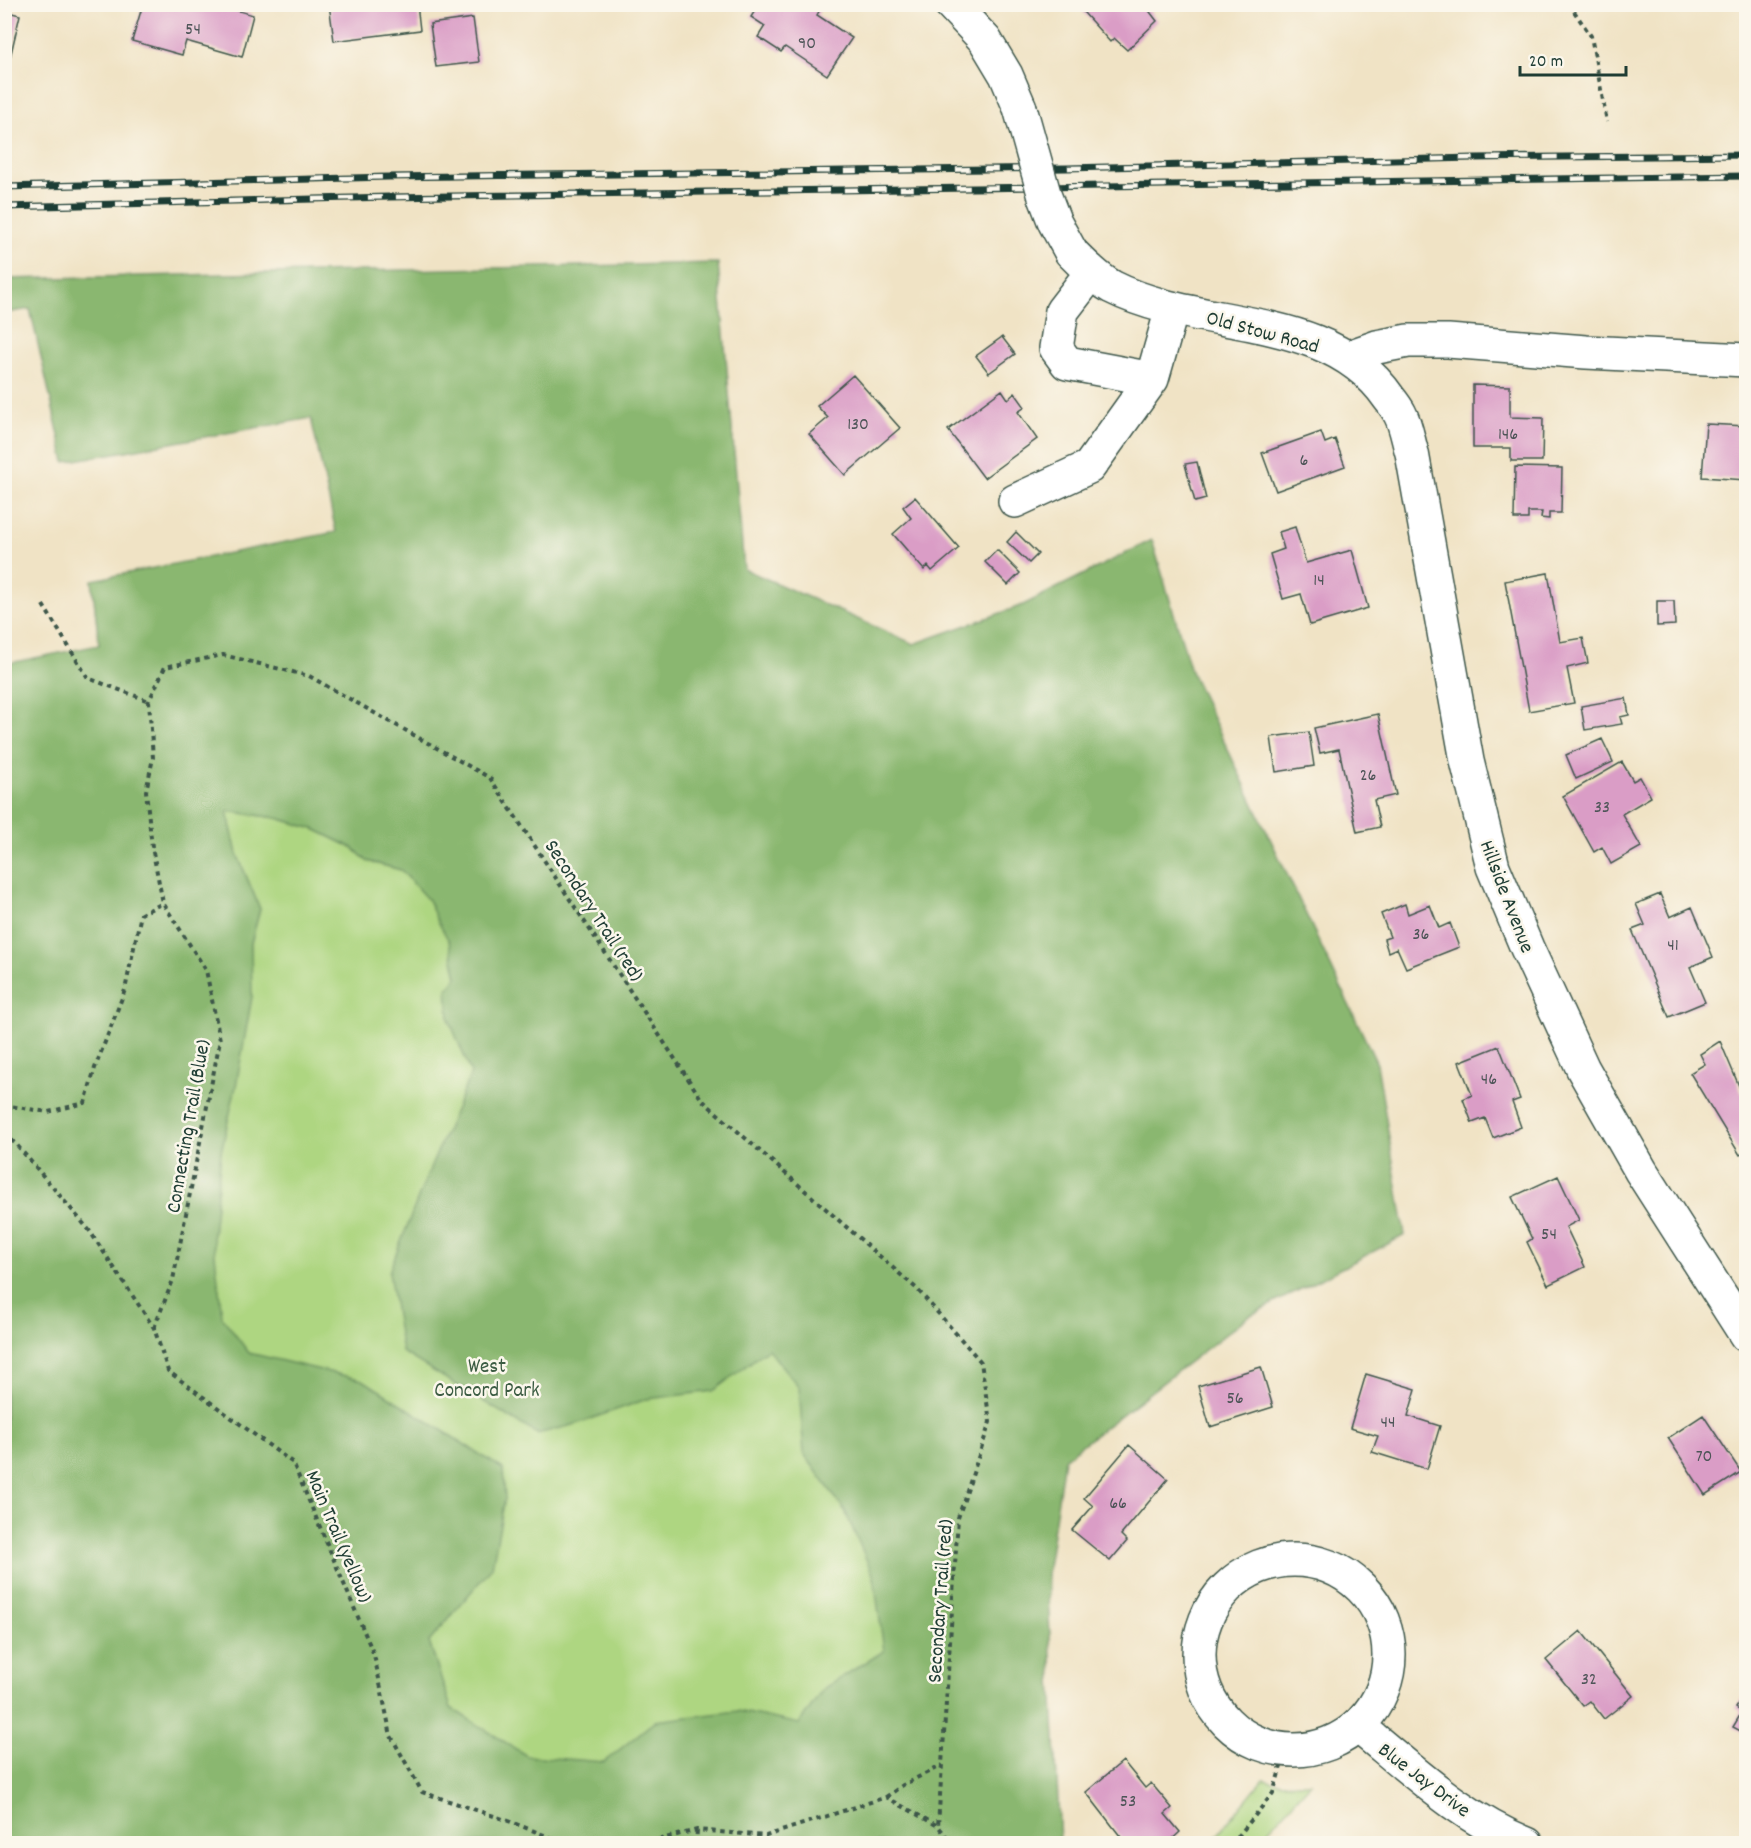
<svg xmlns="http://www.w3.org/2000/svg" width="1751" height="1848" viewBox="0 0 1751 1848" font-family="Dekko,sans-serif">
<style>
.green{fill:#aed681;stroke:#668a5a;stroke-width:1.5}
.forest{fill:#8ab76f;stroke:#547a52;stroke-width:1.5;fill-rule:evenodd}
.building{fill:#da9dc6}
.lines{fill:none;stroke-linecap:round;stroke-linejoin:round}
.minor-casing{stroke:#3e564a;stroke-width:36}
.path{stroke:#3e564a;stroke-width:4;stroke-dasharray:4.5 4.5;stroke-linecap:butt}
.minor{stroke:#fff;stroke-width:33}
.rail-casing{stroke:#1f3d34;stroke-width:7}
.rail{stroke:#fbf7ec;stroke-width:4.5;stroke-dasharray:14;stroke-linecap:butt}
.minor-bridge-casing{stroke:#3e564a;stroke-width:36;stroke-linecap:butt}
.minor-bridge{stroke:#fff;stroke-width:33}
.labels{text-anchor:middle;stroke-width:5;stroke-linejoin:round;paint-order:stroke}
.number-label{font-size:18px;fill:#4e5558}
.street-label{font-size:21px;fill:#1f3d34;stroke:#fbf7ec}
.park-label{font-size:21px;fill:#3c5c43;stroke:#fbf7ec}
</style>
<rect width="100%" height="100%" fill="#fbf7ec"/>
<filter id="ink" filterUnits="userSpaceOnUse"><feTurbulence type="fractalNoise" baseFrequency=".0167" numOctaves="2"/><feDisplacementMap in="SourceGraphic" scale="12" xChannelSelector="R" yChannelSelector="G"/><feConvolveMatrix kernelMatrix="1 2 1 2 8 2 1 2 1" color-interpolation-filters="sRGB"/></filter>
<filter id="wash" filterUnits="userSpaceOnUse"><feTurbulence type="fractalNoise" baseFrequency=".008" numOctaves="4" result="noise"/><feDisplacementMap in="SourceGraphic" scale="24" xChannelSelector="R" yChannelSelector="G"/><feGaussianBlur stdDeviation="1.35" result="paint"/><feColorMatrix in="noise" values="0 0 0 0 0 0 0 0 0 0 0 0 0 0 0 0 0 1.4 0 .05"/><feComposite in="paint" operator="in"/></filter>
<g filter="url(#wash)">
<rect width="100%" height="100%" fill="#f0e3c5"/>
<path class="green" d="M 816,602 L 1050,1843 L 5,1844 L 5,664 L 251,958 L 251,943 L 260,909 L 237,854 L 227,811 L 277,818 L 314,829 L 353,848 L 367,861 L 401,870 Z
M 1263,1779 L 1282,1783 L 1311,1783 L 1256,1843 L 1211,1843 Z"/>
<path class="forest" d="M 718,263 L 744,569 L 914,644 L 1023,605 L 1152,540 L 1192,674 L 1377,1064 L 1405,1235 L 1249,1316 L 1064,1459 L 1047,1574 L 1060,1843 L 5,1843 L 5,664 L 99,645 L 92,580 L 336,532 L 311,418 L 65,462 L 30,309 L 5,313 L 5,279 ZM 227,811 L 277,818 L 314,829 L 353,848 L 367,861 L 401,870 L 428,900 L 437,920 L 449,941 L 457,977 L 447,989 L 449,1019 L 471,1073 L 424,1183 L 389,1272 L 402,1352 L 537,1434 L 573,1425 L 647,1399 L 713,1391 L 768,1349 L 799,1387 L 804,1454 L 845,1511 L 874,1577 L 884,1651 L 824,1688 L 799,1724 L 738,1711 L 655,1721 L 604,1762 L 527,1756 L 451,1708 L 429,1642 L 492,1567 L 505,1498 L 503,1469 L 363,1380 L 249,1353 L 222,1317 L 213,1236 L 221,1152 L 236,1086 L 252,997 L 251,943 L 260,909 L 237,854 Z"/>
<g id="blocks">
<path class="building" d="M 143,4 L 215,4 L 253,15 L 242,57 L 186,41 L 182,55 L 132,41 Z
M 329,4 L 417,4 L 420,30 L 334,41 Z
M 759,4 L 817,4 L 821,8 L 817,15 L 852,38 L 827,75 L 785,47 L 781,52 L 758,37 L 765,26 L 751,17 Z
M 1076,4 L 1144,4 L 1157,21 L 1127,50 L 1114,38 L 1110,42 Z
M 4,11 L 20,15 L 9,62 L 4,61 Z
M 473,18 L 479,62 L 436,67 L 430,24 Z
M 1002,337 L 1015,354 L 989,373 L 976,356 Z
M 853,375 L 900,428 L 845,475 L 809,434 L 828,418 L 817,406 Z
M 1473,385 L 1510,386 L 1510,417 L 1543,418 L 1542,461 L 1511,461 L 1511,448 L 1473,448 Z
M 1002,390 L 1008,399 L 1015,393 L 1025,407 L 1018,412 L 1037,439 L 984,478 L 948,430 Z
M 1706,424 L 1746,426 L 1746,480 L 1702,477 Z
M 1321,432 L 1325,443 L 1335,439 L 1345,466 L 1276,491 L 1262,453 Z
M 1197,462 L 1206,499 L 1195,502 L 1185,464 Z
M 1515,467 L 1562,468 L 1561,513 L 1549,513 L 1549,519 L 1541,518 L 1542,512 L 1528,512 L 1528,519 L 1514,519 Z
M 915,497 L 959,548 L 932,571 L 928,566 L 924,570 L 893,534 L 911,518 L 903,507 Z
M 1295,527 L 1306,563 L 1352,550 L 1368,608 L 1310,625 L 1301,594 L 1283,599 L 1270,554 L 1284,549 L 1279,532 Z
M 1016,532 L 1038,554 L 1029,563 L 1007,542 Z
M 997,550 L 1020,573 L 1008,585 L 985,562 Z
M 1548,573 L 1560,642 L 1583,638 L 1588,663 L 1567,668 L 1574,703 L 1529,711 L 1505,581 Z
M 1657,601 L 1674,601 L 1675,625 L 1657,626 Z
M 1626,698 L 1629,715 L 1620,717 L 1622,724 L 1585,730 L 1581,706 Z
M 1378,714 L 1396,795 L 1374,800 L 1380,827 L 1357,832 L 1339,749 L 1320,753 L 1314,728 Z
M 1309,732 L 1314,766 L 1276,772 L 1271,737 Z
M 1602,739 L 1613,762 L 1576,779 L 1566,755 Z
M 1622,762 L 1633,781 L 1640,777 L 1651,797 L 1622,814 L 1641,847 L 1611,864 L 1602,847 L 1594,852 L 1563,796 Z
M 1660,894 L 1670,917 L 1692,907 L 1713,957 L 1690,967 L 1705,1002 L 1669,1017 L 1632,930 L 1645,925 L 1636,904 Z
M 1405,904 L 1408,914 L 1430,905 L 1439,928 L 1450,923 L 1459,947 L 1406,968 L 1397,948 L 1388,952 L 1384,939 L 1390,937 L 1381,914 Z
M 1720,1041 L 1742,1093 L 1746,1091 L 1746,1151 L 1740,1155 L 1690,1073 L 1705,1064 L 1700,1054 Z
M 1499,1046 L 1520,1099 L 1512,1102 L 1521,1127 L 1493,1138 L 1485,1118 L 1472,1123 L 1463,1099 L 1472,1095 L 1459,1062 Z
M 1558,1176 L 1579,1220 L 1566,1227 L 1585,1267 L 1548,1285 L 1527,1242 L 1532,1239 L 1512,1197 Z
M 1261,1367 L 1273,1407 L 1210,1427 L 1198,1386 Z
M 1366,1374 L 1416,1389 L 1408,1416 L 1440,1426 L 1427,1469 L 1372,1452 L 1378,1436 L 1350,1428 Z
M 1703,1415 L 1741,1472 L 1705,1495 L 1668,1438 Z
M 1129,1445 L 1168,1479 L 1121,1535 L 1127,1541 L 1110,1561 L 1072,1530 L 1093,1506 L 1084,1498 Z
M 1581,1631 L 1633,1696 L 1604,1719 L 1590,1701 L 1583,1706 L 1546,1660 Z
M 1746,1691 L 1746,1734 L 1733,1727 L 1742,1712 L 1736,1708 Z
M 1123,1761 L 1145,1788 L 1151,1783 L 1172,1808 L 1165,1814 L 1180,1832 L 1167,1844 L 1121,1844 L 1124,1841 L 1086,1792 Z"/>
</g>
</g>
<g filter="url(#ink)">
<use href="#blocks" fill-opacity="0" stroke="#3e564a" stroke-width="1.5"/>
<g class="lines">
<defs>
<path id="minor" d="M 951,4 L 985,40 L 1006,75 L 1020,108
M 1071,252 C 1083,264 1096,278 1112,287 C 1200,332 1328,309 1389,398 C 1393,403 1397,408 1400,414 C 1406,425 1408,440 1412,453 L 1467,761 L 1493,867 L 1527,948 L 1583,1069 L 1641,1171 L 1746,1335
M 1092,272 L 1062,311 L 1056,348 L 1067,363 L 1152,379
M 1349,357 L 1377,347 L 1408,341 L 1448,341 L 1586,352 L 1746,360
M 1015,501 L 1089,467 L 1152,379 L 1172,309
M1199 1655a95 95 0 1 1 190 0a95 95 0 1 1-190 0Z
M 1358,1726 C 1411,1769 1463,1819 1527,1844"/>
</defs>
<use href="#minor" class="minor-casing"/>
<path class="path" d="M 1569,4 L 1591,36 L 1607,122
M 43,605 L 88,678 L 149,701
M 4,1105 L 48,1112 L 85,1103 L 95,1068 L 125,990 L 141,914 L 163,903
M 4,1134 L 16,1144 L 89,1230 L 154,1328 L 168,1371 L 293,1463 L 374,1655 L 391,1736 L 422,1792 L 506,1820 L 567,1844
M 154,1328 L 173,1280 L 220,1040 L 206,970 L 163,903 L 152,847 L 146,791 L 153,758 L 149,701 L 165,667 L 223,655 L 309,676 L 490,778 L 702,1100 L 917,1289 L 981,1362 L 990,1422 L 958,1518 L 938,1826
M 886,1797 L 903,1785 L 942,1765
M 641,1844 L 697,1830 L 766,1836 L 886,1797 L 938,1826 L 953,1844
M 696,1844 L 697,1830
M 1232,1844 L 1273,1793 L 1286,1750"/>
<use href="#minor" class="minor"/>
<defs>
<path id="rail" d="M 4,187 L 388,177 L 1067,168 L 1474,158 L 1746,155
M 4,207 L 389,197 L 1746,176"/>
</defs>
<use href="#rail" class="rail-casing"/>
<use href="#rail" class="rail"/>
<defs>
<path id="minor-bridge" d="M 1020,108 L 1045,197 L 1055,223 L 1071,252"/>
</defs>
<use href="#minor-bridge" class="minor-bridge-casing"/>
<use href="#minor-bridge" class="minor-bridge"/>
</g>
</g>
<g class="labels">
<g class="number-label">
<text x="193" y="34">54</text>
<text x="807" y="48">90</text>
<text x="858" y="429">130</text>
<text x="1508" y="439">146</text>
<text x="1304" y="465">6</text>
<text x="1319" y="585">14</text>
<text x="1368" y="780">26</text>
<text x="1602" y="812">33</text>
<text x="1421" y="939">36</text>
<text x="1673" y="950">41</text>
<text x="1489" y="1084">46</text>
<text x="1549" y="1239">54</text>
<text x="1235" y="1403">56</text>
<text x="1388" y="1427">44</text>
<text x="1704" y="1461">70</text>
<text x="1118" y="1508">66</text>
<text x="1589" y="1684">32</text>
<text x="1128" y="1806">53</text>
</g>
<g class="street-label">
<text transform="translate(1263 331) rotate(15)" y="7">Old Stow Road</text>
<text transform="translate(1508 896) rotate(69)" y="7">Hillside Avenue</text>
<text transform="translate(595 910) rotate(57)" y="7">Secondary Trail (red)</text>
<text transform="translate(187 1126) rotate(-80)" y="7">Connecting Trail (Blue)</text>
<text transform="translate(340 1536) rotate(67)" y="7">Main Trail (yellow)</text>
<text transform="translate(939 1601) rotate(-86)" y="7">Secondary Trail (red)</text>
<text transform="translate(1425 1779) rotate(37)" y="7">Blue Jay Drive</text>
</g>
<g class="park-label">
<text x="487" y="1372">West<tspan x="487" dy="24">Concord Park</tspan></text>
</g>
</g>
<rect width="1751" height="1848" fill="none" stroke="#fbf7ec" stroke-width="24"/>
<path d="M1520 66v9h106v-9" fill="none" stroke="#1f3d34" stroke-width="3"/>
<text x="1529" y="66" font-size="18" fill="#1f3d34" stroke="#fbf7ec" stroke-width="4.5" paint-order="stroke">20 m</text>
</svg>
